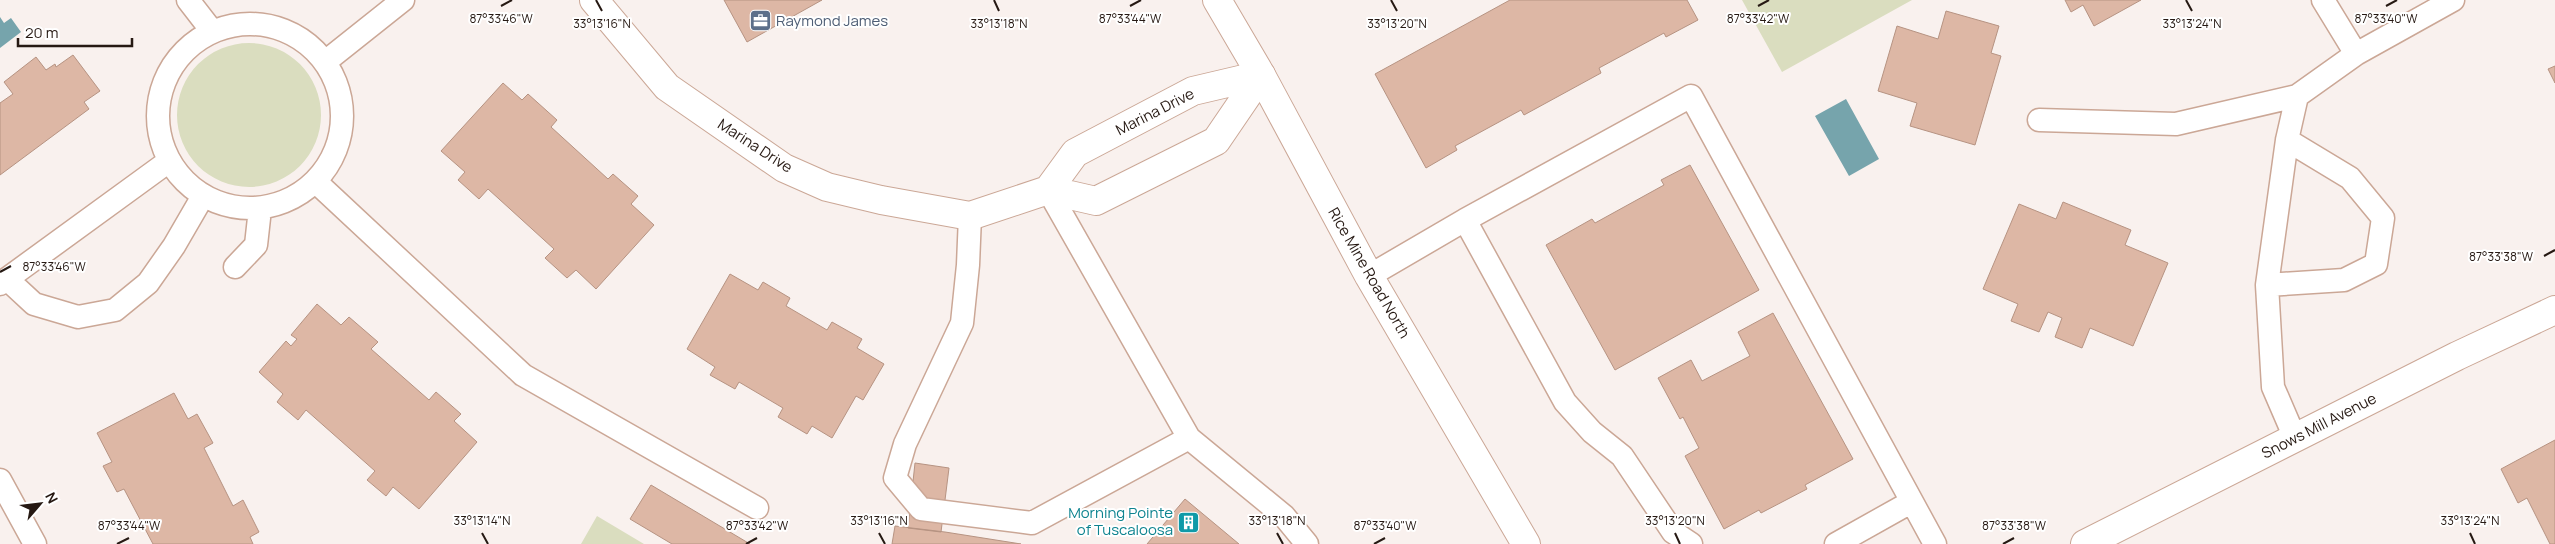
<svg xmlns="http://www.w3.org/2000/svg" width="2555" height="544" viewBox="0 0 2555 544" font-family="Manrope,sans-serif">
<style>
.green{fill:#daddbf}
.water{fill:#76a4ac}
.building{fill:#ddb7a5;stroke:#b69382}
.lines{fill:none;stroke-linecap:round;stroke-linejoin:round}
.lane-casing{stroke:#cba796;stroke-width:25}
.street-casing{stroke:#cba796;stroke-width:30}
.secondary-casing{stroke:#cba796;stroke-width:30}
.lane{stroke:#fff;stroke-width:22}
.street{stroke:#fff;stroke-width:28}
.secondary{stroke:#fff;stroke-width:28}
.ticks{fill:none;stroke:#261913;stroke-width:2}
.labels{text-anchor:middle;stroke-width:4;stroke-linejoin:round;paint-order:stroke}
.service-label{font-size:15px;fill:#4e5e75;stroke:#fff;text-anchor:start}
.street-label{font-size:15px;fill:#261913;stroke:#fff}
.culture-label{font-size:15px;fill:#0d838f;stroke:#fff;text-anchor:end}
.ticks-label{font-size:12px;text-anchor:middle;fill:#261913;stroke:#fff;stroke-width:4;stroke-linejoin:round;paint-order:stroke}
</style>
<rect width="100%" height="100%" fill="#f9f1ee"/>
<path class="green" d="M 1742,0 L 1912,0 L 1782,72 Z
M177 115a72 72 0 1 1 144 0a72 72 0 1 1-144 0Z
M 597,516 L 644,544 L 581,544 Z"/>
<path class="water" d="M 0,17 L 4,23 L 11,18 L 21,32 L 0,48 Z
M 1846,99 L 1879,159 L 1849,176 L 1815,116 Z"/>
<path class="building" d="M 724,0 L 822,0 L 747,42 Z
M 1510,0 L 1687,0 L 1698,20 L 1666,37 L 1664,33 L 1599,68 L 1601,73 L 1524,115 L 1521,110 L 1455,146 L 1457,150 L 1426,168 L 1375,74 Z
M 2065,0 L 2141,0 L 2094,26 L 2083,5 L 2071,12 Z
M 1946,11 L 1999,26 L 1991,53 L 2001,56 L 1975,145 L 1910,126 L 1917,103 L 1878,91 L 1897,26 L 1938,39 Z
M 73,55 L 100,91 L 84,102 L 89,109 L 0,175 L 0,103 L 13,94 L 4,82 L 36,57 L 46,70 L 55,64 L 56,67 Z
M 2555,66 L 2555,83 L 2548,69 Z
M 503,83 L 522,100 L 528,94 L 557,120 L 551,127 L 608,179 L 613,174 L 638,196 L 631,204 L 654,225 L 596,289 L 576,270 L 567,278 L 545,258 L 554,249 L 488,189 L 479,199 L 458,180 L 465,172 L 441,151 Z
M 1690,165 L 1759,290 L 1615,370 L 1546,245 L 1592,219 L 1595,223 L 1664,185 L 1661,180 Z
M 2063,202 L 2131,230 L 2125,245 L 2168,263 L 2133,346 L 2090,328 L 2082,348 L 2055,337 L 2062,318 L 2048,312 L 2039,332 L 2011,321 L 2018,304 L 1983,289 L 2019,204 L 2056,219 Z
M 730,274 L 758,290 L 763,282 L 790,298 L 786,306 L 827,330 L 832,322 L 862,339 L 857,348 L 884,364 L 863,400 L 856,396 L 832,438 L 812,426 L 807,434 L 778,417 L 783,408 L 739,382 L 735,389 L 710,375 L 715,367 L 687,349 Z
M 317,304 L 341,325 L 349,317 L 378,342 L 371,349 L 429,400 L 436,392 L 461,414 L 454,421 L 477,442 L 419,509 L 393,487 L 386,496 L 367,480 L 375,471 L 306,410 L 298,420 L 277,402 L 283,394 L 259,372 L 286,341 L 291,346 L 297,339 L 291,335 Z
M 1773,313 L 1853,459 L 1805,485 L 1807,489 L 1761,513 L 1759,510 L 1724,529 L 1685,456 L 1699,448 L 1683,417 L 1680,419 L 1658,378 L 1691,360 L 1702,381 L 1750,356 L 1738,332 Z
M 174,393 L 188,419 L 197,414 L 213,443 L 204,448 L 233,506 L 243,500 L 259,532 L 250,537 L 253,544 L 153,544 L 124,489 L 117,492 L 103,466 L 112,462 L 97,433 Z
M 2555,440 L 2555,544 L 2550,544 L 2527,498 L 2518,503 L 2501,469 Z
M 915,463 L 949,468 L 941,532 L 908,528 Z
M 651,485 L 750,544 L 672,544 L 630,519 Z
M 1185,499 L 1239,544 L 1147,544 Z
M 895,526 L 945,532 L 1021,544 L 892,544 Z"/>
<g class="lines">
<defs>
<path id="lane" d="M 188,0 L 212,31
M 2323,0 L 2356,54
M158 116a92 92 0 1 1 184 0a92 92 0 1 1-184 0Z
M 325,62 L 403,0
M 2039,120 L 2176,124 L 2297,96
M 316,182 L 523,375 L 757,508
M 1048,190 L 1189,438 L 1284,516 L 1307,544
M 970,216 L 968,265 L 962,323 L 905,444 L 895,478 L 921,509 L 1032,523 L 1189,438
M 1465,220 L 1565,402 L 1592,432 L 1622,456 L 1673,532 L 1691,544
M 235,267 L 256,245 L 260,209
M 1369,276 L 1465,220 L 1691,96 L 1935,544
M 7,279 L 34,304 L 78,317 L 115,310 L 148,283 L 174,246 L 203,196
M 0,284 L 169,161
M 2267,285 L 2344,280 L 2376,264 L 2383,218 L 2350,178 L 2287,140
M 2295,438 L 2273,387 L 2267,285 L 2287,140 L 2297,96 L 2356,54 L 2453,0
M 0,480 L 35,544
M 1836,544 L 1911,502"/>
<path id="street" d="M 594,0 L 667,87 L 784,168 L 827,187 L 881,200 L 970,216 L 1048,190 L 1096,201 L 1216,141 L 1261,75
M 1048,190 L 1075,153 L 1193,91 L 1261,75"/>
<path id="secondary" d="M 1217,0 L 1261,75 L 1369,276 L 1526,544
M 2085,544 L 2457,356 L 2555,310"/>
</defs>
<use href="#lane" class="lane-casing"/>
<use href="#street" class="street-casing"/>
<use href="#secondary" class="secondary-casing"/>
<use href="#lane" class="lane"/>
<use href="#street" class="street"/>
<use href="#secondary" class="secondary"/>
</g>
<path class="ticks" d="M 596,0 L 602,11M 994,0 L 999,11M 1391,0 L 1397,11M 2186,0 L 2192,11M 501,6 L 512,0M 1130,6 L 1141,0M 1758,6 L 1769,0M 2386,6 L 2397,0M 2544,256 L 2555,250M 0,272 L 11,266M 482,533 L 488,544M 879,533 L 885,544M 1277,533 L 1283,544M 1675,533 L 1680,544M 2470,533 L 2475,544M 117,544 L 129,538M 746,544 L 757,538M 1374,544 L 1385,538M 2003,544 L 2014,538"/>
<defs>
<symbol id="office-square" viewBox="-11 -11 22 22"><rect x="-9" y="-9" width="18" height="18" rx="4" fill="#5c6f8a" stroke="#fff"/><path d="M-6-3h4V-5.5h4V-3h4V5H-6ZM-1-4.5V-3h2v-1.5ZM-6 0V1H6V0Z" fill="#fff"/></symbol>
<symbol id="building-square" viewBox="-11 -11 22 22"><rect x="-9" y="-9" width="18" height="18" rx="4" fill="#0f9aa8" stroke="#fff"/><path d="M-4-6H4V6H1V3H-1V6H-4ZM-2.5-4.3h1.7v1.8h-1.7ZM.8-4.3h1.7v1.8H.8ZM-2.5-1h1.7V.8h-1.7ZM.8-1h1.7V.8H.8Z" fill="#fff"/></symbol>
</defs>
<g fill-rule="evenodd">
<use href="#office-square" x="748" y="8" width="25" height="25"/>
<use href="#building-square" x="1176" y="510" width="25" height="25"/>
</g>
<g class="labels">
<g class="service-label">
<text x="776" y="26">Raymond James</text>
</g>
<g class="street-label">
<text transform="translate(1155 112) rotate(-27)" y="5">Marina Drive</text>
<text transform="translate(755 146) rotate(33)" y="5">Marina Drive</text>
<text transform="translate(1369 273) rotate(60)" y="5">Rice Mine Road North</text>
<text transform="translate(2319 426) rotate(-27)" y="5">Snows Mill Avenue</text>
</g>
<g class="culture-label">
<text x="1173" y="518">Morning Pointe<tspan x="1173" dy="17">of Tuscaloosa</tspan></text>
</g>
</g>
<g class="ticks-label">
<text x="501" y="23">87°33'46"W</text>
<text x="1130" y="23">87°33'44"W</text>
<text x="1758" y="23">87°33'42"W</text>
<text x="2386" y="23">87°33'40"W</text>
<text x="602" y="28">33°13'16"N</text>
<text x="999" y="28">33°13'18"N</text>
<text x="1397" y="28">33°13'20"N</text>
<text x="2192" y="28">33°13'24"N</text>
<text x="2501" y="261">87°33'38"W</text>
<text x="54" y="271">87°33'46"W</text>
<text x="482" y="525">33°13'14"N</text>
<text x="879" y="525">33°13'16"N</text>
<text x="1277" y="525">33°13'18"N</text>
<text x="1675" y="525">33°13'20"N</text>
<text x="2470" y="525">33°13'24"N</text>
<text x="129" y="530">87°33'44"W</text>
<text x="757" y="530">87°33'42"W</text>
<text x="1385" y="530">87°33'40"W</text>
<text x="2014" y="530">87°33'38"W</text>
</g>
<g transform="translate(40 504) rotate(62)" stroke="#ffffff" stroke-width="4" paint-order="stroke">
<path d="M0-4L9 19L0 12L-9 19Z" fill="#261913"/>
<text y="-8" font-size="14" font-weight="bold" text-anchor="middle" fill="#261913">N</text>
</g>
<path d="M18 38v8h114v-8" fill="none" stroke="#261913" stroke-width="2.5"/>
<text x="25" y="38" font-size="15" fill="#261913" stroke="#ffffff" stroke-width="4" paint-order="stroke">20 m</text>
</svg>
